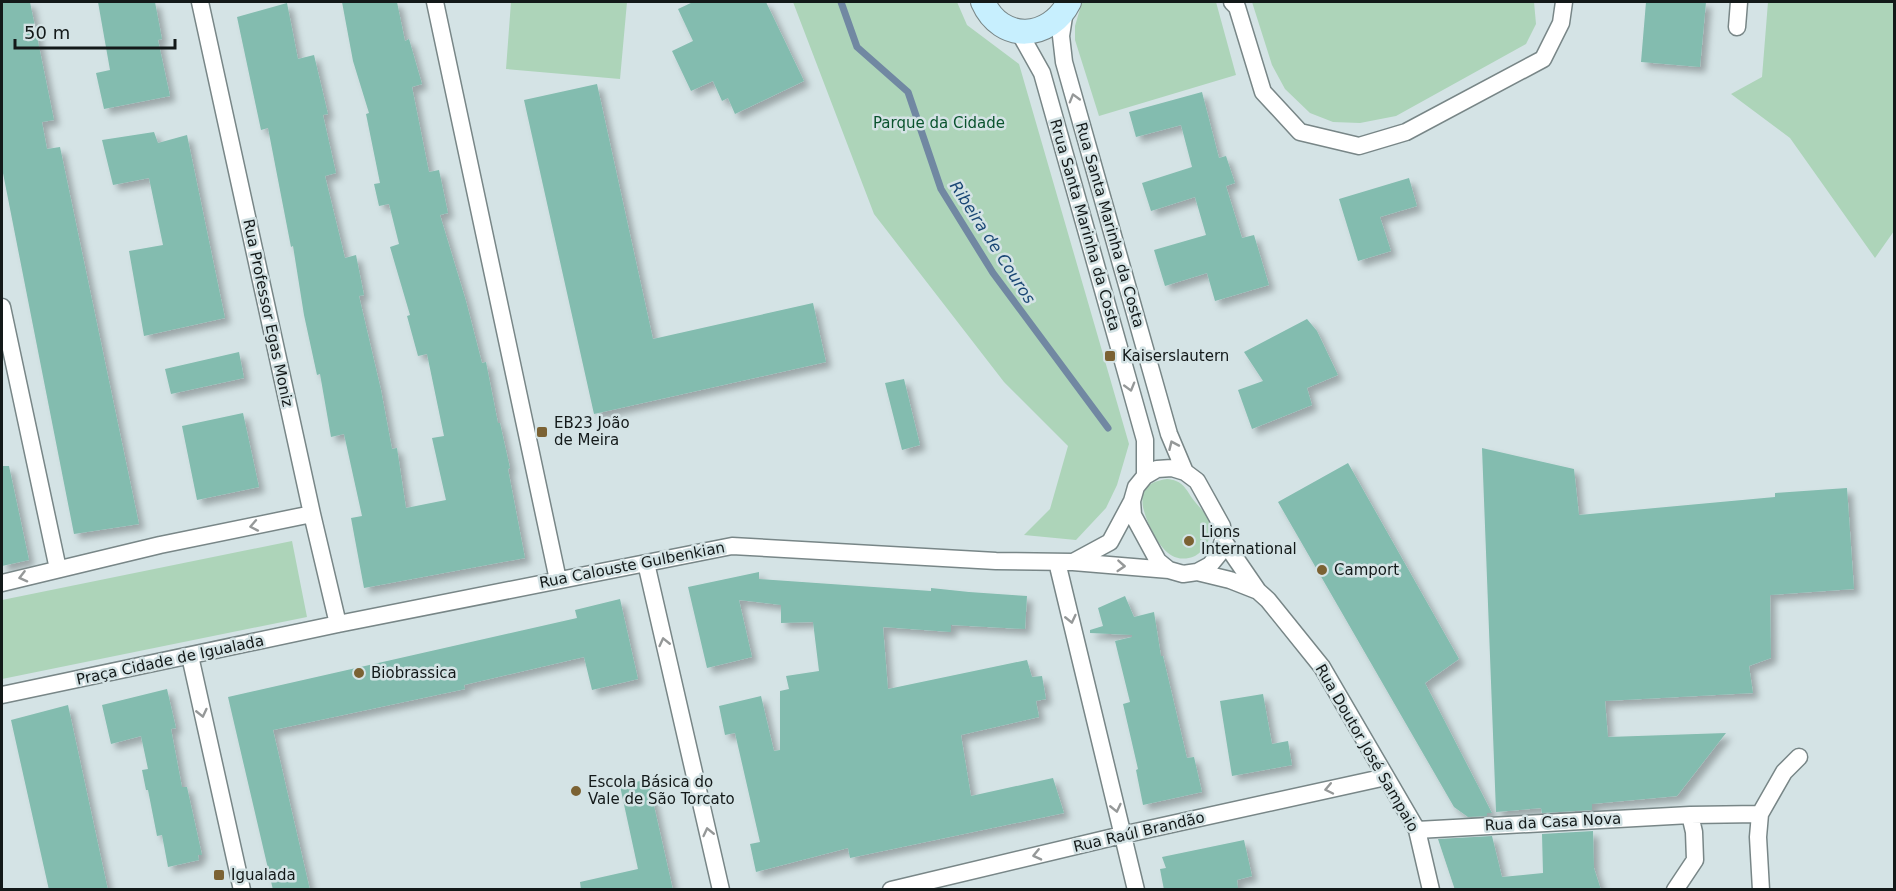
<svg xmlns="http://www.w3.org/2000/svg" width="1896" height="891" viewBox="0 0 1896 891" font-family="'DejaVu Sans',sans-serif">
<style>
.green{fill:#add4b9}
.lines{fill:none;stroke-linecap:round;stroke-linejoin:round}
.stream{stroke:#7188a2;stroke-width:7}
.building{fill:#83bcaf;filter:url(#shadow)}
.street-casing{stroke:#788687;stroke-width:19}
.secondary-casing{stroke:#788687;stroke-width:26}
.street{stroke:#fff;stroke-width:16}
.secondary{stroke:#c7effe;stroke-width:24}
.oneway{stroke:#959898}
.poi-dot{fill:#7b6233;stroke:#d4e3e5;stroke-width:2}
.labels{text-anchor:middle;stroke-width:5;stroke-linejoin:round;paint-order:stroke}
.park-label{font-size:15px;fill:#0a532e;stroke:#d4e3e5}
.street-label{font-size:15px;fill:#131919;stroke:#d4e3e5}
.poi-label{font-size:15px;fill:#131919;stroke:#d4e3e5;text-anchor:start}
.water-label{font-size:16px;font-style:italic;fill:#1a4775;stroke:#d4e3e5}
</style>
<defs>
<filter id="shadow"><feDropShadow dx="5.5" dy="5.5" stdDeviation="3" flood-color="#0004"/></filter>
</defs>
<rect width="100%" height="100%" fill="#d4e3e5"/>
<path class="green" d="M 511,2 L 627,2 L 620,79 L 506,69 Z
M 793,2 L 957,2 L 967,25 L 1019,64 L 1129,444 L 1117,485 L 1106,508 L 1076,540 L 1024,535 L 1050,509 L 1068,446 L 1004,382 L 874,214 Z
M 1082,2 L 1216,2 L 1236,75 L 1099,116 L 1075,40 L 1075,26 Z
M 1252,2 L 1534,2 L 1536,24 L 1526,44 L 1396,116 L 1360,123 L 1333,122 L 1310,113 L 1285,89 L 1272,65 Z
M 1768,2 L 1894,2 L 1894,231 L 1875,258 L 1790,138 L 1731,94 L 1762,77 Z
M 1167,479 C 1170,479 1174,480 1176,481 C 1184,484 1188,492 1192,498 C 1197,505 1205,512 1209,520 C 1214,533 1207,550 1195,556 C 1171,566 1159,545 1150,527 C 1140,505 1135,483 1167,479 Z
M 292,541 L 307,617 L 2,679 L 2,600 Z"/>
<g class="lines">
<path class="stream" d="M 841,2 L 857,47 L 908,92 L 941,189 L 993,273 L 1108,428"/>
</g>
<path class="building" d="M 2,2 L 30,2 L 54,120 L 42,122 L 47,149 L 60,147 L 139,524 L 74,534 L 2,168 Z
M 98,2 L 155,2 L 162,39 L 158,40 L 170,96 L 104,109 L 96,73 L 110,70 Z
M 342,2 L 397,2 L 405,41 L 409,39 L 422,84 L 412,87 L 429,172 L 439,170 L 448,213 L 440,215 L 466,301 L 482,363 L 486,362 L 498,423 L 500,423 L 510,468 L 508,469 L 525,558 L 364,588 L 351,518 L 362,516 L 344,434 L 331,437 L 320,374 L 317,375 L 304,315 L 293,246 L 291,247 L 268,128 L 261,130 L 237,17 L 287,3 L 298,59 L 314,55 L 328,114 L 323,115 L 336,173 L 325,176 L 345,258 L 356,255 L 364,295 L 359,296 L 381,390 L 392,449 L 397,448 L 406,508 L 446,500 L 432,438 L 444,436 L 427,354 L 418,356 L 407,316 L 410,315 L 390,247 L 399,244 L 389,204 L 379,206 L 374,184 L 380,183 L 366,114 L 369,113 L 353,61 Z
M 693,2 L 766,2 L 804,81 L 735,114 L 728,98 L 722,101 L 713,81 L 691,91 L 672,51 L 693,41 L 678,9 Z
M 1646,2 L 1706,2 L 1700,67 L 1641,62 Z
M 597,84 L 653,339 L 813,303 L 826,362 L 594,414 L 524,100 Z
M 1202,92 L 1219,158 L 1226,156 L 1235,183 L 1226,186 L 1242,238 L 1254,235 L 1269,285 L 1215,301 L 1207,273 L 1165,286 L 1154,250 L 1206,235 L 1195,197 L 1151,211 L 1142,183 L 1192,167 L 1181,125 L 1136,137 L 1129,112 Z
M 154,132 L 158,143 L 187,135 L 225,318 L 144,336 L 129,251 L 163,245 L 149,178 L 113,185 L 102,140 Z
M 1409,178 L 1417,206 L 1380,217 L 1391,251 L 1358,261 L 1339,199 Z
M 1307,319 L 1317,331 L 1338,375 L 1307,388 L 1312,405 L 1252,429 L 1238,390 L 1263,381 L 1244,352 Z
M 239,352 L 244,378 L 171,394 L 165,369 Z
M 904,379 L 920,445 L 902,450 L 885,383 Z
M 243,413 L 259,487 L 197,500 L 182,426 Z
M 1482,448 L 1574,469 L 1579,515 L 1775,497 L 1775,493 L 1847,488 L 1854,589 L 1770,595 L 1771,658 L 1749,666 L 1753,693 L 1605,701 L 1608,737 L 1726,733 L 1677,796 L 1592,804 L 1592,810 L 1542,813 L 1541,808 L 1496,812 Z
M 1348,463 L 1459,659 L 1425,683 L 1492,813 L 1487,813 L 1487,816 L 1468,817 L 1454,807 L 1278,502 Z
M 2,466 L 9,466 L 29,560 L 2,566 Z
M 759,572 L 759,579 L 931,591 L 931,588 L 969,592 L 1027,596 L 1025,629 L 951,625 L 951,632 L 883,627 L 888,689 L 1027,660 L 1032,677 L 1042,676 L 1046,699 L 1036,701 L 1039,717 L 961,735 L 971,796 L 1053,778 L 1064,813 L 850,858 L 848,848 L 756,872 L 750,844 L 760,842 L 735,733 L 725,735 L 719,706 L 761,696 L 774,751 L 780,750 L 780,691 L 789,689 L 786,676 L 819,671 L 813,622 L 781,623 L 781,605 L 739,600 L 752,657 L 707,668 L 688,587 Z
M 1125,596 L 1134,617 L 1154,612 L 1161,656 L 1163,656 L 1187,758 L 1194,757 L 1202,792 L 1143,805 L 1136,770 L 1138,769 L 1123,704 L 1130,702 L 1115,641 L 1132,637 L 1132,635 L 1090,633 L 1090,630 L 1103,626 L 1098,608 Z
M 620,599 L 638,679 L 592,690 L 584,657 L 464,685 L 465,689 L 273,730 L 310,890 L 273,890 L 228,697 L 577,618 L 575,610 Z
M 167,689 L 176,728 L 171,729 L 182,787 L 187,787 L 202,855 L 198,855 L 199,860 L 168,867 L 162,835 L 157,836 L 148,790 L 146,790 L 142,770 L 148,769 L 141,736 L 111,744 L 102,705 Z
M 1263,694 L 1272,744 L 1288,741 L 1292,765 L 1232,776 L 1220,701 Z
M 68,705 L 108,890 L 49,890 L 11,720 Z
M 648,779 L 673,890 L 581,890 L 580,882 L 638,869 L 620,786 Z
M 1593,831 L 1594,868 L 1601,890 L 1455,890 L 1438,839 L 1492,836 L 1502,877 L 1543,873 L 1542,834 Z
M 1244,840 L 1252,876 L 1237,880 L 1238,888 L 1229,890 L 1164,890 L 1160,869 L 1166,868 L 1162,857 Z"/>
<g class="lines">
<defs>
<path id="street" d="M 200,2 L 312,514 L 338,624
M 435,2 L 558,580
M 1232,2 L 1237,7 L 1263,92 L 1300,132 L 1359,146 L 1406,132 L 1543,59 L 1561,23 L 1564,2
M 1065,10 L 1061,36 L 1064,62 L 1169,434 L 1185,472
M 1737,27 L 1739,2
M 1019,32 L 1042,73 L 1145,440 L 1145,476
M 2,307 L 58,569
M 1172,468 L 1185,472 L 1197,481 L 1222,526 L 1223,540 L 1219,554 L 1210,565 L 1197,572 L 1183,574 L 1169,570 L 1158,561 L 1133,515 L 1132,501 L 1136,487 L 1145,476 L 1157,469 Z
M 1223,540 L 1258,591 L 1268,600 L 1322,667 L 1417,830 L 1431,890
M 1057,562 L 1136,890
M 1073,562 L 1110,542 L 1132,501
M 646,563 L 721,890
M 1197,572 L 1230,580 L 1258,591
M 2,583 L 160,545 L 312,514
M 190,656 L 242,890
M 2,695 L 338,624 L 732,546 L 996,561 L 1073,562 L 1169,570
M 1760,814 L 1758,837 L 1761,890
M 1690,815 L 1760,814 L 1784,772 L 1799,757
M 1417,830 L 1690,815 L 1694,832 L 1695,860 L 1675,890
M 891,890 L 1122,835 L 1386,777"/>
<path id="secondary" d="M 983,2 C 1001,43 1050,40 1069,2"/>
</defs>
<use href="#street" class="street-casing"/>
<use href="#secondary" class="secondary-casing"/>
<use href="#street" class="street"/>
<use href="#secondary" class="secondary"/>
</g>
<defs><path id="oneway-chevron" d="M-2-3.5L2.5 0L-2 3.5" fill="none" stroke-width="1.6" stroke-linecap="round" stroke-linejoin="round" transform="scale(1.5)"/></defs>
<g class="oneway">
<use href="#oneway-chevron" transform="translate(1074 98) rotate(-106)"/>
<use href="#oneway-chevron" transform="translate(1130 387) rotate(74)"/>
<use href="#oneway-chevron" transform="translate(1173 445) rotate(-114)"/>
<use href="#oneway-chevron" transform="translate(254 526) rotate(169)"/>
<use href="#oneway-chevron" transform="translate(1121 566) rotate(4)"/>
<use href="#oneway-chevron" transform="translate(23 577) rotate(166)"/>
<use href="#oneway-chevron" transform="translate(1071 619) rotate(77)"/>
<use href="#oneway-chevron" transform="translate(664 642) rotate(-103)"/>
<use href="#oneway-chevron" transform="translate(202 713) rotate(77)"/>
<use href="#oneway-chevron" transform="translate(1329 789) rotate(168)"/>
<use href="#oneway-chevron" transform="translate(1116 808) rotate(77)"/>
<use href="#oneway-chevron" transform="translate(708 832) rotate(-103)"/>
<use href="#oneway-chevron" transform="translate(1037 855) rotate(167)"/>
</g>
<g class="poi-dot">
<rect x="1104" y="350" width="12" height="12" rx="3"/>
<rect x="536" y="426" width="12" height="12" rx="3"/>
<circle cx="1189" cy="541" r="6"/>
<circle cx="1322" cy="570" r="6"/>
<circle cx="359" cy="673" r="6"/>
<circle cx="576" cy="791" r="6"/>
<rect x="213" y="869" width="12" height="12" rx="3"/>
</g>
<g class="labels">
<g class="park-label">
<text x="939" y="128">Parque da Cidade</text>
</g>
<g class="street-label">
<text transform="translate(1085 225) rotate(74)" y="5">Rrua Santa Marinha da Costa</text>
<text transform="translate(1110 225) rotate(74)" y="5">Rua Santa Marinha da Costa</text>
<text transform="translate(268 313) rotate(78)" y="5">Rua Professor Egas Moniz</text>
<text transform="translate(632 565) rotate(-11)" y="5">Rua Calouste Gulbenkian</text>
<text transform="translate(170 660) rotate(-12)" y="5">Praça Cidade de Igualada</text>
<text transform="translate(1367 748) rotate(60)" y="5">Rua Doutor José Sampaio</text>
<text transform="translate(1553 822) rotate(-3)" y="5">Rua da Casa Nova</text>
<text transform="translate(1139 832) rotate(-13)" y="5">Rua Raúl Brandão</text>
</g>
<g class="poi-label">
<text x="1122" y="361">Kaiserslautern</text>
<text x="554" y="428">EB23 João<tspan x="554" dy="17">de Meira</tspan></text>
<text x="1201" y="537">Lions<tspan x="1201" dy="17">International</tspan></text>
<text x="1334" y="575">Camport</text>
<text x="371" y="678">Biobrassica</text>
<text x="588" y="787">Escola Básica do<tspan x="588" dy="17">Vale de São Torcato</tspan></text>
<text x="231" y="880">Igualada</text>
</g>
<g class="water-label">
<text transform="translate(993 242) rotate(57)" y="6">Ribeira de Couros</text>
</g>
</g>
<rect width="1896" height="891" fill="none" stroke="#131919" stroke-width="6"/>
<path d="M15 39v9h160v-9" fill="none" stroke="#131919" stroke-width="3"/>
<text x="24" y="39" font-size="18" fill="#131919" stroke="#d4e3e5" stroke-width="4.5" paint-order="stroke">50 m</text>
</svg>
